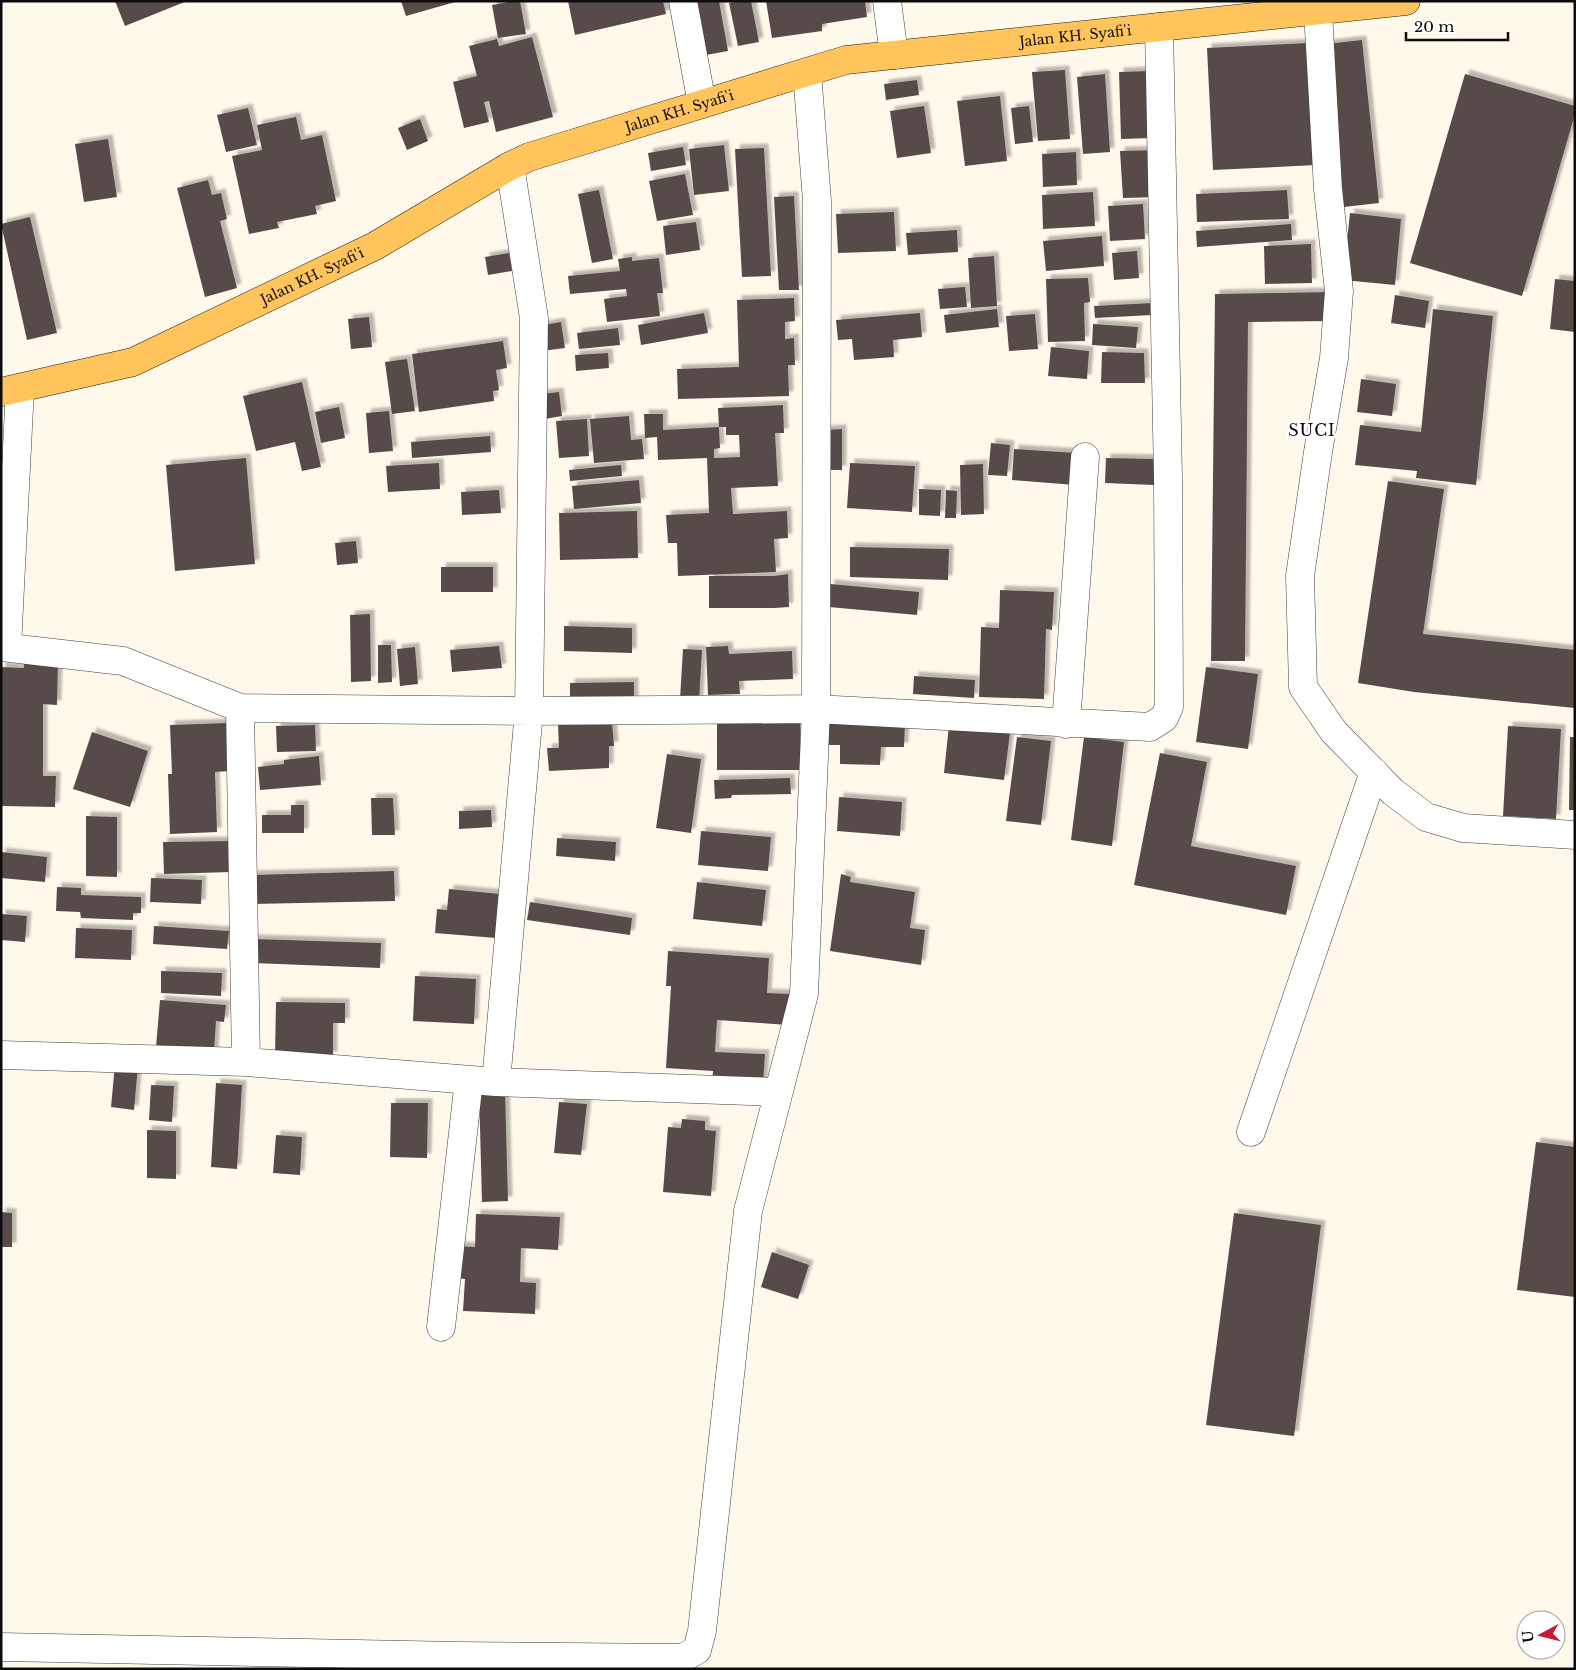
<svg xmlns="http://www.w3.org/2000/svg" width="1576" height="1670" viewBox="0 0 1576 1670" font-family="'Libre Baskerville',serif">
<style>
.building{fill:#564c48;filter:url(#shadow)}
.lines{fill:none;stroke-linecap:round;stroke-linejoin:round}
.minor-casing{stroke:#3f3f3f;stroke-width:29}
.major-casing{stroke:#1d1d1d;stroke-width:29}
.minor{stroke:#fff;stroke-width:28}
.major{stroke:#ffc55c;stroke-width:28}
.labels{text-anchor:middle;stroke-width:5;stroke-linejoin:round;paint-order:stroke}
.street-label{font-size:14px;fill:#0c0c0c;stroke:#fff}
.quarter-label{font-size:16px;letter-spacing:1px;fill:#0c0c0c;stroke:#fff}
</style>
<defs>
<filter id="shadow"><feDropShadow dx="4.5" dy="-4.5" stdDeviation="1" flood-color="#0004"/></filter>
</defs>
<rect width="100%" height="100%" fill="#fff9ec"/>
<path class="building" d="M 115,1 L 187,1 L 125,26 Z
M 401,1 L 455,1 L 455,2 L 406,16 Z
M 514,1 L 520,1 L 526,34 L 498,38 L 492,5 Z
M 568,1 L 663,1 L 666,14 L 575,35 Z
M 696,1 L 719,1 L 728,51 L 706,55 Z
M 737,1 L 751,1 L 759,42 L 738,46 L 729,3 Z
M 766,1 L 865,1 L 867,17 L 822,24 L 822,31 L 772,38 Z
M 532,37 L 553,117 L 496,132 L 489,101 L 484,102 L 489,122 L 464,128 L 453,82 L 477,76 L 469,46 L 497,39 L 499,46 Z
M 1362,40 L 1379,203 L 1344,207 L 1326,44 Z
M 1309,43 L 1316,165 L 1213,170 L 1207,48 Z
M 1065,70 L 1070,139 L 1038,141 L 1032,72 Z
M 1150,71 L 1152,138 L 1121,139 L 1119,72 Z
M 1105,74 L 1110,152 L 1083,154 L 1077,77 Z
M 1465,74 L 1575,106 L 1575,114 L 1522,296 L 1410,263 Z
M 917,80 L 919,95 L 886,100 L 884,84 Z
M 1000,96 L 1007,161 L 965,166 L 957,101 Z
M 924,106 L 931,153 L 897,158 L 890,111 Z
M 1029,106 L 1033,142 L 1015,144 L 1011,108 Z
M 248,108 L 257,145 L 226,152 L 217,115 Z
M 296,117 L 301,140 L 322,135 L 336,201 L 315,206 L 317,214 L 277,222 L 279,228 L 249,234 L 232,156 L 262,150 L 257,125 Z
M 420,119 L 428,141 L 407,150 L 398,128 Z
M 108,139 L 117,197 L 84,202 L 75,144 Z
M 724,145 L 729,191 L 694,195 L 689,149 Z
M 683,147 L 686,165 L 651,171 L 648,153 Z
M 764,148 L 771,276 L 742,277 L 735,149 Z
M 1157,150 L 1159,197 L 1123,198 L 1120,151 Z
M 1076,152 L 1077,185 L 1043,187 L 1042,154 Z
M 685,174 L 693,215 L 657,221 L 649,181 Z
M 208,180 L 212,195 L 221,193 L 227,219 L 220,221 L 237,288 L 205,297 L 177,188 Z
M 599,190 L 613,259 L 592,263 L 578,194 Z
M 1287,190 L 1289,219 L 1197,222 L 1196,194 Z
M 1093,192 L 1095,226 L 1043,229 L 1042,195 Z
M 794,196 L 799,290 L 779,290 L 774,197 Z
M 1143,204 L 1145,239 L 1110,241 L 1108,206 Z
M 894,212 L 896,251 L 838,253 L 836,214 Z
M 1350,213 L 1401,219 L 1395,285 L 1343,280 Z
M 30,217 L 57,333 L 27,340 L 1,224 Z
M 696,222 L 700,250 L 666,255 L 663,226 Z
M 1291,224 L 1292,240 L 1197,247 L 1196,231 Z
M 957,230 L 958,252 L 908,255 L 906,233 Z
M 1102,236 L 1104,266 L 1046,271 L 1043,241 Z
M 1311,244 L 1312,283 L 1265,284 L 1264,246 Z
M 1137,251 L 1139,278 L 1114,280 L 1112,253 Z
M 509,253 L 512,271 L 488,275 L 485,257 Z
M 994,256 L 997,306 L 971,308 L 968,258 Z
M 632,257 L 632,261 L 659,258 L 663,293 L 657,293 L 660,316 L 607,322 L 604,299 L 627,296 L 626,289 L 570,294 L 568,276 L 620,271 L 618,259 Z
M 1088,278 L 1090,302 L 1084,303 L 1085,341 L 1048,342 L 1046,279 Z
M 1555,279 L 1575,281 L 1575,332 L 1550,329 Z
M 965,287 L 967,307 L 940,309 L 938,289 Z
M 1332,292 L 1333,321 L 1248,322 L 1245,661 L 1211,661 L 1215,294 Z
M 1395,295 L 1429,301 L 1425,328 L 1391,323 Z
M 794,298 L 795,321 L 785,322 L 785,339 L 794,338 L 795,365 L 788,365 L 789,396 L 678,399 L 677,369 L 739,367 L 737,300 Z
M 1152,303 L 1152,315 L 1095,318 L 1094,306 Z
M 997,309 L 999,327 L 946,333 L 944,315 Z
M 1433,309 L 1493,316 L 1476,485 L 1416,478 L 1417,471 L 1355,465 L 1360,425 L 1421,432 Z
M 704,313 L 708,333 L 641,345 L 638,325 Z
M 920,313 L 922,337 L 893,340 L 894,357 L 854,360 L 852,339 L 838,340 L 836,320 Z
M 1035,314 L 1038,349 L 1009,351 L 1006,316 Z
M 369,317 L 372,347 L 351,349 L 348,319 Z
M 561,322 L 565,348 L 542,351 L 538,326 Z
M 1093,324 L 1138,327 L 1136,348 L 1092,345 Z
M 618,328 L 620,345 L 579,349 L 577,333 Z
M 503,341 L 507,368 L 496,370 L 499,390 L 493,391 L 494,401 L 419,412 L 412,354 Z
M 1051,347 L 1089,351 L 1087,379 L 1048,376 Z
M 1102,352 L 1144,353 L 1145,383 L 1101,383 Z
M 608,353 L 609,368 L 576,371 L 575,355 Z
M 407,359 L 415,411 L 392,414 L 385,362 Z
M 1361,379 L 1396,384 L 1392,416 L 1357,412 Z
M 302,382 L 321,467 L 302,471 L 295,442 L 256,451 L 243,396 Z
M 559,392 L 562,416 L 545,419 L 542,394 Z
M 783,405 L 784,433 L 775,433 L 778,486 L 731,488 L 733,514 L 787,511 L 788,538 L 774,539 L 776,572 L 678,576 L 677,543 L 668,543 L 666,515 L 709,513 L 707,458 L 658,460 L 657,437 L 645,438 L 644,414 L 663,414 L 663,430 L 719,427 L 720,448 L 714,449 L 714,458 L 740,457 L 739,435 L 726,435 L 726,427 L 719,427 L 718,408 Z
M 339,407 L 345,438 L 321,443 L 315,412 Z
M 389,411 L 393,451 L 369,453 L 366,413 Z
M 629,416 L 631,440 L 642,439 L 644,459 L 594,463 L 590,419 Z
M 587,419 L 589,456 L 559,458 L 556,421 Z
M 842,429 L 842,470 L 826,470 L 825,430 Z
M 490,436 L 491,452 L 412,458 L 411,442 Z
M 991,443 L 1010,445 L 1007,476 L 988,475 Z
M 1014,449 L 1077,453 L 1075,485 L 1012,480 Z
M 246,458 L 255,564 L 175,571 L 166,465 Z
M 1106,458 L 1155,459 L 1154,485 L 1105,483 Z
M 439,463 L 440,489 L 388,492 L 386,466 Z
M 850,463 L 915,466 L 912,512 L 847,508 Z
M 983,464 L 984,514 L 961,515 L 960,465 Z
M 621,465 L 622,476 L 570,481 L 569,470 Z
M 639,480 L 641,503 L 574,509 L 572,486 Z
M 1388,481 L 1444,489 L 1423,634 L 1575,650 L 1575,708 L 1414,692 L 1358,683 Z
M 919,489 L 941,490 L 940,516 L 919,515 Z
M 499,490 L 501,513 L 462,515 L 461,492 Z
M 946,490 L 957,491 L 956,518 L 945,518 Z
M 637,511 L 638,558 L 560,560 L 559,513 Z
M 356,541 L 358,563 L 337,565 L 335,543 Z
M 850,547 L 949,549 L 948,580 L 850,577 Z
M 441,567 L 493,567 L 493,592 L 441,592 Z
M 788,574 L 789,607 L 774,608 L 709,608 L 709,576 L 774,576 Z
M 830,584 L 919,592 L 917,615 L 829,607 Z
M 1000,590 L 1054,592 L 1052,630 L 1046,629 L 1044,699 L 979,697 L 981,627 L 999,628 Z
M 370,614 L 371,681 L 351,682 L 350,615 Z
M 564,626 L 632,628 L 632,653 L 564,651 Z
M 378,645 L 391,645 L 392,682 L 378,683 Z
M 499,646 L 502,668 L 452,672 L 450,650 Z
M 728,646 L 729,654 L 792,651 L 793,679 L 739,681 L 740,694 L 708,695 L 706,647 Z
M 415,647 L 418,684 L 400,686 L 397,649 Z
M 683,649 L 702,650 L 699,701 L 680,699 Z
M 24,663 L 58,663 L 57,705 L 43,704 L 43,776 L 56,776 L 55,807 L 1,806 L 1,667 L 24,668 Z
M 1206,667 L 1258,674 L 1248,749 L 1196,742 Z
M 914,676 L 975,680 L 974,698 L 913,694 Z
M 634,682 L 634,701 L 570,702 L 570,683 Z
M 717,719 L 800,719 L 801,770 L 717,770 Z
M 827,721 L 905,723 L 904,747 L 881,747 L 880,765 L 840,764 L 840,745 L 826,745 Z
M 612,722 L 614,746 L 609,746 L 609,768 L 549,771 L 547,748 L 559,748 L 558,724 Z
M 228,723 L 230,771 L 215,772 L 217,832 L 170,834 L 168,774 L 172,774 L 170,725 Z
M 315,725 L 316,751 L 277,752 L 276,726 Z
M 949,725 L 1010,733 L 1004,780 L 944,773 Z
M 1508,726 L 1561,729 L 1556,819 L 1503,816 Z
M 92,732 L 148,751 L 130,807 L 73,789 Z
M 1017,737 L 1051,741 L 1041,825 L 1006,821 Z
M 1084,737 L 1124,742 L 1112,846 L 1071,840 Z
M 1570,737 L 1575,737 L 1575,810 L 1569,810 Z
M 1160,753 L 1207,762 L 1191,846 L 1296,866 L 1286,915 L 1134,885 Z
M 667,754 L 701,759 L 691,833 L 656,828 Z
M 319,756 L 321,785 L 260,790 L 258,767 L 284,764 L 284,760 Z
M 790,778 L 791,794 L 732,795 L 731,798 L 715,799 L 714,780 Z
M 839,797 L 902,802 L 900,836 L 837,831 Z
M 371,798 L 393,798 L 395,835 L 372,835 Z
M 291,805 L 304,805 L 304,833 L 262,833 L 262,815 L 291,815 Z
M 491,810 L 492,827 L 459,829 L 459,811 Z
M 86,816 L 117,817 L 117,877 L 86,876 Z
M 701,831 L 771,837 L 768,871 L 698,865 Z
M 557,838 L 616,842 L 615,861 L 556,856 Z
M 230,841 L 231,872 L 164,874 L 163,842 Z
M 1,852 L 47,857 L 45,882 L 1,878 Z
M 394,871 L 395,901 L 253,904 L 252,875 Z
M 841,874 L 851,877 L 850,882 L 915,892 L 910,928 L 925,930 L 921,965 L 830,951 Z
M 151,878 L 202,880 L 201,904 L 150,902 Z
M 697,882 L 766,890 L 762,926 L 693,919 Z
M 57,887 L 81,888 L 81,895 L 141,897 L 141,913 L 133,913 L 133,920 L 81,918 L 80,912 L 56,911 Z
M 449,889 L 500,894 L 496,938 L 435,933 L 437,909 L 447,910 Z
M 530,902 L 632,918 L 630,935 L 527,920 Z
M 1,914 L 27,916 L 25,942 L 1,940 Z
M 154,926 L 229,931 L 227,949 L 153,944 Z
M 76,928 L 132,930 L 131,960 L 75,958 Z
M 253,939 L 381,943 L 380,968 L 253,963 Z
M 668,951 L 769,958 L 767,993 L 790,994 L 788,1025 L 717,1020 L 715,1052 L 765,1054 L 763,1085 L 712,1084 L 713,1071 L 666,1068 L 671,986 L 666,986 Z
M 161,971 L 222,973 L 221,996 L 161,993 Z
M 415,976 L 476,979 L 474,1024 L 413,1021 Z
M 160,1000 L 226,1005 L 224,1022 L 216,1021 L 214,1052 L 156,1047 Z
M 276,1002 L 345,1003 L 345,1023 L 333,1023 L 333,1056 L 275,1056 Z
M 115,1064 L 138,1066 L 134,1110 L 111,1107 Z
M 216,1083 L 242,1085 L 237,1169 L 211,1167 Z
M 151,1085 L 174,1086 L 172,1122 L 149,1120 Z
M 479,1089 L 505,1089 L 508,1201 L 482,1202 Z
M 559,1102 L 587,1104 L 581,1155 L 554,1153 Z
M 391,1103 L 428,1103 L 427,1158 L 390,1157 Z
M 682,1119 L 705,1121 L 705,1130 L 716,1131 L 711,1196 L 663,1192 L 668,1127 L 681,1128 Z
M 147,1130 L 176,1131 L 176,1179 L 147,1178 Z
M 276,1135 L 302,1137 L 300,1175 L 273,1173 Z
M 1536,1142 L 1575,1147 L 1575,1297 L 1517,1290 Z
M 1,1212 L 12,1213 L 12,1247 L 1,1247 Z
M 1234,1213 L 1321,1225 L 1294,1436 L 1206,1425 Z
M 476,1214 L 560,1217 L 558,1250 L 521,1248 L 520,1282 L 536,1283 L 535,1314 L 463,1311 L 465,1279 L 454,1278 L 455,1246 L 475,1247 Z
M 772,1252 L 809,1265 L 798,1299 L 761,1287 Z"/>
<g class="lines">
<defs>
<path id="minor" d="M 683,1 L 702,104
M 887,1 L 894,55
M 1318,11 L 1328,189 L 1339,291 L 1334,358 L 1318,452 L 1300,576 L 1303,687 L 1334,732 L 1393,792 L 1426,817 L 1463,828 L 1575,835
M 1,647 L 123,661 L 240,708 L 529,711 L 816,709 L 1150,727 L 1164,718 L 1169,707 L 1168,477 L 1159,27
M 7,647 L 20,388
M 240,708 L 246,1062
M 1066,724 L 1085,457
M 1,1055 L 246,1062 L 496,1082 L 778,1092
M 496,1082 L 529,711 L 534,318 L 510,166
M 1251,1132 L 1374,772
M 441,1327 L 469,1080
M 1,1647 L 459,1656 L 683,1658 L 697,1650 L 702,1631 L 748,1211 L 804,994 L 816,709 L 817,201 L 807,72"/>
<g id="major">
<path id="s1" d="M 1,392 L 133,362 L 375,246 L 510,166 L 529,157 L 846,60 L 1406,1"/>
</g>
</defs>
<use href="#minor" class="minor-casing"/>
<use href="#major" class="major-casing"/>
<use href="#minor" class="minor"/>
<use href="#major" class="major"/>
</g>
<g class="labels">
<g class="street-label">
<text dy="5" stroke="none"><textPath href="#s1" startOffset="1144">Jalan KH. Syafi'i</textPath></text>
<text dy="5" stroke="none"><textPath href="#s1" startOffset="739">Jalan KH. Syafi'i</textPath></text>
<text dy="5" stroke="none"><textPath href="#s1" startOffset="334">Jalan KH. Syafi'i</textPath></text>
</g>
<g class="quarter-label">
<text x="1312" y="436">SUCI</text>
</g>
</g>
<rect width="1576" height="1670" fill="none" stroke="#0c0c0c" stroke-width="5"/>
<g transform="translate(1541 1635) rotate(263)"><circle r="24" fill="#ffffff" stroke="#9e9e9e"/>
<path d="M0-4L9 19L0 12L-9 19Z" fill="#c81935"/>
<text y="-8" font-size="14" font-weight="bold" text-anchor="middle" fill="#0c0c0c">U</text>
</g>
<path d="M1406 32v8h102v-8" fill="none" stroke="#0c0c0c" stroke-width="2.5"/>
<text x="1414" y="32" font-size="15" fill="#0c0c0c" stroke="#ffffff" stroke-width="4" paint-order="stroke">20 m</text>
</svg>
